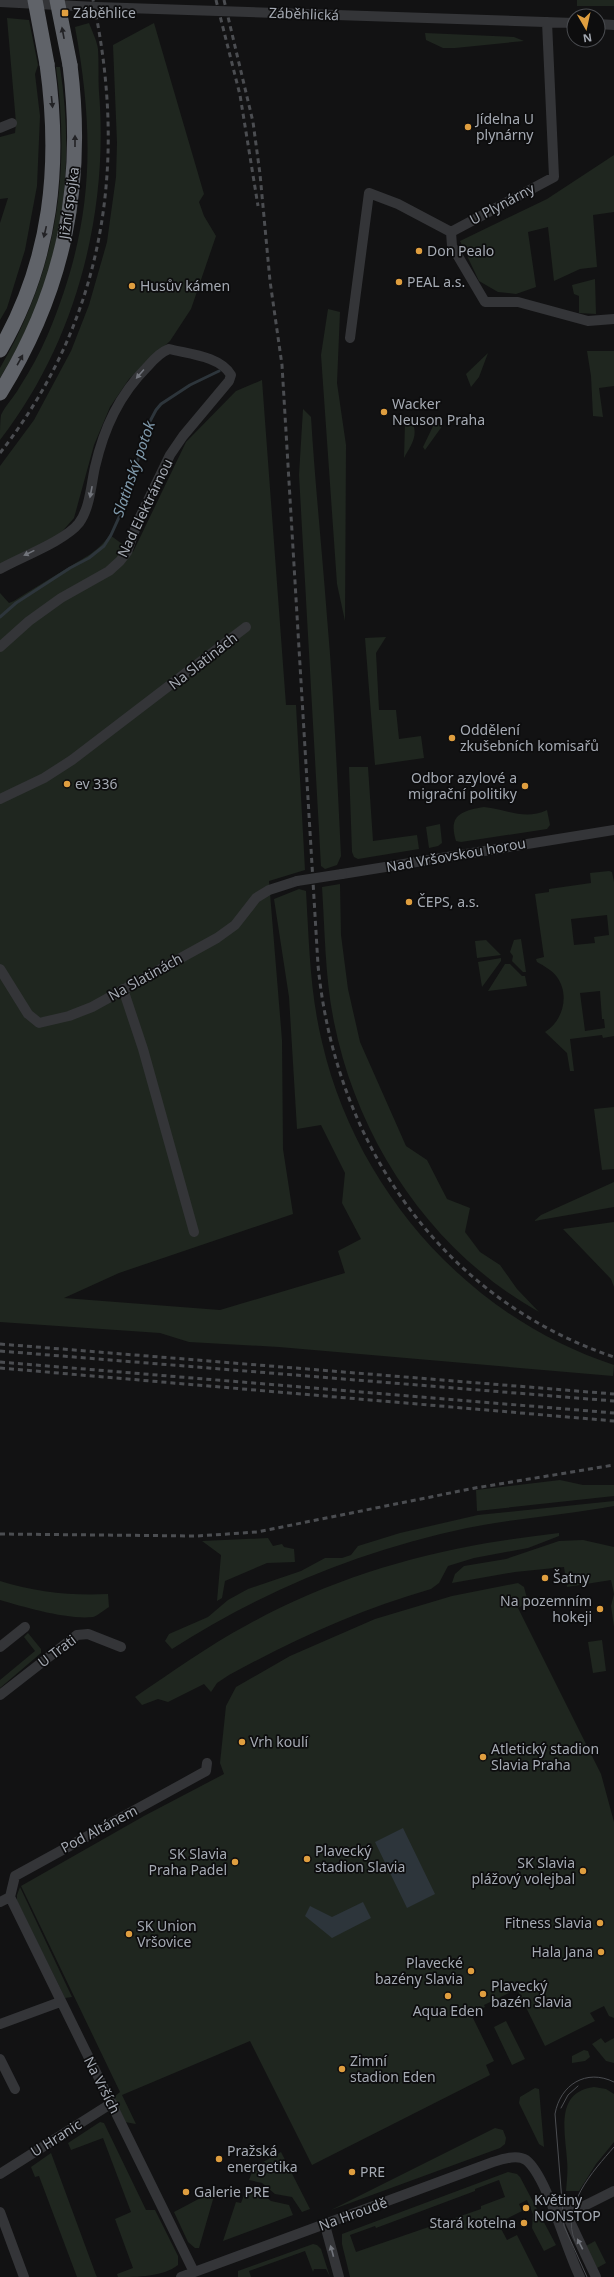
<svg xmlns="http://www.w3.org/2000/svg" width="614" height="2277" viewBox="0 0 614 2277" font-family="'Noto Sans',sans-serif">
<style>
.green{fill:#1f261f;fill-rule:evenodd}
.water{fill:#2d353b}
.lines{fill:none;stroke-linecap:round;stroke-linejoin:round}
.stream{stroke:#2d353b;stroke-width:3}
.minor{stroke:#343538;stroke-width:10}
.highway{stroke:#606369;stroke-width:15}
.tram{stroke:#4b4d51;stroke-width:1}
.rail{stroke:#4b4d51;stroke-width:3;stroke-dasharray:5 4;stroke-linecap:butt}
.minor-bridge{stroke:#343538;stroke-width:10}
.highway-bridge{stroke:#606369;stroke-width:15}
.oneway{fill:#222225}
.oneway2{fill:#72757c}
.poi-dot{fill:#df9e3f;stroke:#0d0d0e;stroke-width:1.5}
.labels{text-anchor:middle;stroke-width:3.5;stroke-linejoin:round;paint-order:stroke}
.poi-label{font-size:14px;fill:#a5aab3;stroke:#0d0d0e;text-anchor:start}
.street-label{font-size:14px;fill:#a5aab3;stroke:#0d0d0e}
.water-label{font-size:15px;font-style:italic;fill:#7f99ab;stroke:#0d0d0e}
</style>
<rect width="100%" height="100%" fill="#121213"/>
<path class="green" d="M 577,0 L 614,0 L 614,6 L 577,6 Z
M 7,18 L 29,20 L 38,65 L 35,74 L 40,116 L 37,186 L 25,250 L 7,308 L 0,320 L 0,223 L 8,198 L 0,199 L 0,137 L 15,133 L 16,123 Z
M 89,23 C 92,31 97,41 98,49 C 99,63 98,77 99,92 C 109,213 76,342 0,440 C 0,433 0,422 1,415 C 5,406 14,397 19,388 C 30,371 40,353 48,334 C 93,227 96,141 75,27 Z
M 154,23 L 204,194 L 199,202 L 204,216 L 216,236 L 191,309 L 170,341 L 129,379 L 110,407 L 94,445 L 74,518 L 59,535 L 0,564 L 0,466 L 34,420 L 71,351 L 89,305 L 107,242 L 116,177 L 117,143 L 113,45 Z
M 425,33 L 514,37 L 524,41 L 455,48 L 443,48 L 426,40 Z
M 56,67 L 60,67 C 77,177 60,282 0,378 L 0,368 C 56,272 71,176 56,67 Z
M 614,155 L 614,212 L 593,215 L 597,267 L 580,269 L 554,281 L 548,227 L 528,232 L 536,287 L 516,294 L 498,292 L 479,281 L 460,241 L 547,199 Z
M 595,279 L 596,314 L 579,313 L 579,296 L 574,294 L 572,285 Z
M 328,309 L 340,312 L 337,383 L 346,445 L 345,621 L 337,584 L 321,355 Z
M 587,351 L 614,351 L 614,386 L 599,388 L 603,417 L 593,416 L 591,376 Z
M 488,353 L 479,377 L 471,387 L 466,374 Z
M 262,380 L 286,705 L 296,705 L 305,870 L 269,881 L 282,1040 L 283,1149 L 293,1214 L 119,1273 L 64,1298 L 220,1310 L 345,1273 L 338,1251 L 361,1239 L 342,1203 L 345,1173 L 321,1125 L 297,1129 L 289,997 L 274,899 L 299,889 L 306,891 C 309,942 310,993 322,1042 C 356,1190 469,1318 614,1365 L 613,1376 L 279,1347 L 189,1342 L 160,1333 L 0,1322 L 0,593 L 9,603 L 14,601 C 31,590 49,579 66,569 C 86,556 94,555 110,535 L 133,552 L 186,442 L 236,391 Z
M 303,409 L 311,417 C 315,483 322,550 327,617 C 334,696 337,776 341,856 L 337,865 L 325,869 L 321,866 L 299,475 Z
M 435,422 L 443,425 L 425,450 L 423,447 Z
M 405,423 L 414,427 C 417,439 409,448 404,458 Z
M 386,637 L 376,653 L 379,710 L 396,710 L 399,739 L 421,736 L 424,758 L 375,765 L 365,638 Z
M 349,767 L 368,767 L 373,841 L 417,835 L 419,849 L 358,859 L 354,857 L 352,852 Z
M 484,807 C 507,809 524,821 547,810 L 550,825 L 547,829 L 461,842 L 456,841 C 448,815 461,811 484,807 Z
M 440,824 L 442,843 L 438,846 L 429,848 L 426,827 Z
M 609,871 L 612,872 L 614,882 L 614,1036 L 603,1038 L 602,1035 L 570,1039 L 574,1071 L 570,1071 L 567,1053 L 545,1032 C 563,1021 570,995 557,977 C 552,970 544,966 537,962 L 536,959 L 544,957 L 535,894 L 549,892 L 549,889 L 591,883 L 590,873 ZM 607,915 L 609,935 L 594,937 L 595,943 L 574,945 L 571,919 ZM 600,991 L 602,1019 L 604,1019 L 605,1028 L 585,1031 L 580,993 Z
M 340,884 L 341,935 L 348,989 L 360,1042 L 406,1146 L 427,1160 L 447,1199 L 470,1208 L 465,1232 L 480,1252 L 500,1265 L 517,1289 L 539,1312 C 432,1252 358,1142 334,1022 C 325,978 325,932 322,887 Z
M 521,939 L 526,972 L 523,972 L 512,961 L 513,956 L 510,952 L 514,940 Z
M 486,940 L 501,955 L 477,958 L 475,941 Z
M 501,958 L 501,961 L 482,987 L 478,962 Z
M 505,964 L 510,964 L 522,976 L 525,976 L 527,986 L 488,991 Z
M 614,1107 L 614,1169 L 602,1170 L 594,1109 Z
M 614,1182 L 614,1207 L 534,1221 L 541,1215 Z
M 614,1222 L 614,1287 L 611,1279 L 563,1229 Z
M 560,1480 L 583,1485 L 614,1485 L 614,1496 L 477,1511 L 476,1490 Z
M 614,1501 L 614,1506 C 566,1515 516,1518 467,1528 C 362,1550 262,1591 172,1649 L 165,1641 L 169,1634 L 208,1617 L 228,1600 L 248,1589 L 301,1571 L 325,1558 L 342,1558 L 351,1555 L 358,1546 L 400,1533 L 478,1515 Z
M 559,1533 L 559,1536 L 528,1548 L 474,1558 L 448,1566 L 439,1583 L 431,1589 C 361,1609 293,1640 229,1675 L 217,1683 L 211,1692 L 204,1684 L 168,1702 L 158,1699 L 142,1705 L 135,1697 C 172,1672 208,1646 247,1625 C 320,1584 405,1557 487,1543 C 511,1539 535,1536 559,1533 Z
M 268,1538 L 273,1546 L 282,1544 L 284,1547 L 294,1549 L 295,1562 L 267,1563 L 225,1581 L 222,1598 L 217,1601 L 221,1555 L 202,1541 Z
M 583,1540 L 614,1547 L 614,1627 L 611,1606 L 614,1594 L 611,1580 L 567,1587 L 564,1567 L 515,1572 L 452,1583 L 455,1574 L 464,1566 L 506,1559 L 559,1541 Z
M 0,1581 C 35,1592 72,1596 108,1594 L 109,1607 C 104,1610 97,1616 93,1617 C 68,1620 24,1607 0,1600 Z
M 518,1583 L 524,1587 L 528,1602 L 518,1608 L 601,1774 L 614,1822 L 614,2018 L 609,2016 L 604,2006 L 590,2013 L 595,2021 L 545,2046 L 517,1989 L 484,2005 L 485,2007 L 469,2015 L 472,2016 L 494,2061 L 486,2065 L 490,2075 L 312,2165 L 250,2041 L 122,2095 L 136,2124 L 125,2122 L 114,2097 L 120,2092 L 21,1886 L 144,1816 L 224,1774 L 220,1763 L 226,1706 L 236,1687 L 290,1656 L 375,1619 L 452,1596 Z
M 28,1633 L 41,1649 L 41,1653 L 0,1688 L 0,1680 L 35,1651 L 24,1637 Z
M 602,1640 L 606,1671 L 593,1673 L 588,1642 Z
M 20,1887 L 72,1997 L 65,1998 L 17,1901 L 17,1895 Z
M 506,2021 L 525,2059 L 512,2065 L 494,2027 Z
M 601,2038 L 605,2043 L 614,2038 L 614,2063 L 606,2061 L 592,2044 Z
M 584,2050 L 588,2051 L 590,2057 L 585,2061 L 572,2063 L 572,2056 Z
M 594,2087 L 606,2089 L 614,2094 L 614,2142 L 596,2164 L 579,2191 L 566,2191 C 567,2180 568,2170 567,2160 C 565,2131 555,2092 594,2087 Z
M 535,2088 L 539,2089 L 544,2147 L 539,2144 L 519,2103 L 520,2097 Z
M 100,2122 L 104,2123 L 146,2210 L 155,2210 L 178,2256 L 178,2265 C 163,2277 137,2277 118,2277 L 117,2274 L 133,2268 L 115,2219 L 131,2212 L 103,2138 L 71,2150 L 68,2143 Z
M 495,2128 L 503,2130 L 506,2138 L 505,2144 L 500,2148 L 331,2210 Z
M 281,2152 L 310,2209 L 302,2212 L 292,2197 L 275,2194 L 262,2183 L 249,2180 L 254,2167 Z
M 51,2153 L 96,2275 L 97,2277 L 77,2277 L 39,2176 L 35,2177 L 31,2167 Z
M 508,2172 L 517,2174 L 520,2177 L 556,2245 L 544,2251 L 532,2228 L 533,2214 L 527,2200 L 519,2204 L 522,2211 L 498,2223 L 507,2240 L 517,2235 L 538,2277 L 350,2277 L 342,2244 L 342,2234 ZM 499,2180 L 505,2197 L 481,2206 L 481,2209 L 356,2252 L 350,2235 L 375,2226 L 376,2228 L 475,2191 L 475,2189 Z
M 247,2187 L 258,2191 L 271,2201 L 289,2205 L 293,2215 L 223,2241 L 236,2202 L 241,2203 Z
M 208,2194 L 214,2196 L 199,2248 L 195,2248 L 188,2242 L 174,2212 Z
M 595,2241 L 606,2263 L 597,2268 L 586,2246 Z
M 313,2244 L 317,2245 L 321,2249 L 330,2277 L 326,2269 L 314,2269 L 313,2272 L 305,2251 L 249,2271 L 251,2277 L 238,2277 L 238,2271 Z"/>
<path class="water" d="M 403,1828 L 435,1894 L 407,1908 L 375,1842 Z
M 363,1902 L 371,1918 L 332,1938 L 305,1916 L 310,1906 L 332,1917 Z"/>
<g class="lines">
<path class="stream" d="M 0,617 L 16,603 L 70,568 L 89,558 L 104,546 L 111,535 L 125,504 L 148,425 L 156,410 L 161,404 L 190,385 L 219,371"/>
<path class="minor" d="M 0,2 L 96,7
M 306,14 L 574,23
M 598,24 L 614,25
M 0,128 L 12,123
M 451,232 L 554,177 L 547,22
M 451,232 L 452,246 L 485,302 L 518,302 L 588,321 L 614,319
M 350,338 L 369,193 L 398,204 L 451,232
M 0,569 C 21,557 65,541 79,523 C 90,508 91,485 95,467 C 104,428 119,395 148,366 C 154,359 161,352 169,349 C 188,354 220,356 231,375 L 229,381 L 183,436 L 170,455 L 138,521 L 127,552 L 120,561 L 109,571 L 61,598 L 29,621 L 0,647
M 0,799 L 44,778 L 72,760 L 246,627
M 342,874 L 614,830
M 0,969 L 28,1014 L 39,1023 L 69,1016 L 92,1007 L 217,938 L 235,925 L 256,898 L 269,890 L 297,881
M 123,989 L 143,1049 L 194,1232
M 0,1647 L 25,1627
M 0,1695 L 77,1635 L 88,1634 L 121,1647
M 10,1897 L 194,2272
M 0,1902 L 10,1897 L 15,1876 L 206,1771 L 207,1763
M 0,2024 L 60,2002
M 0,2059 L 15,2089
M 0,2174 L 112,2103
M 565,2211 L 596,2277
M 0,2212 L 24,2277
M 559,2212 L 586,2205 L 614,2191
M 325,2225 L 339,2277
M 181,2277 L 493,2162 C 502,2159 517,2154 526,2160 C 547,2176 566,2250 580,2277"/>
<path class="highway" d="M 0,350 C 52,260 61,165 47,64
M 0,393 C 64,290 85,186 70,65"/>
<path class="tram" d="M 561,2108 L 568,2095 L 578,2086
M 575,2241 C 560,2207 593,2171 614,2147
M 587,2277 L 564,2226 L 555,2114 C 560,2085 586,2068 614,2082"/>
<path class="rail" d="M 216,0 L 240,95 L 258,206
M 224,0 L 253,122 L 260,174 L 270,281 L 282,365 L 318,965 C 335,1143 441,1299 614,1357
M 0,453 C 105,319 128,163 93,0
M 0,1344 L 614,1394
M 0,1351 L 614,1401
M 0,1362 L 614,1413
M 0,1368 L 614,1421
M 0,1534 L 197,1536 L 257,1532 L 475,1488 L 614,1465"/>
<path class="minor-bridge" d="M 96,7 L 306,14
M 297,881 L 342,874"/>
<path class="highway-bridge" d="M 35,0 L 47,64
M 57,0 L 70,65"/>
</g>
<defs><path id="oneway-solid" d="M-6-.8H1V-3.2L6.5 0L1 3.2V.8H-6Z"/></defs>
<g class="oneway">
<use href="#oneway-solid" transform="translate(63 33) rotate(-101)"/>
<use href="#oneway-solid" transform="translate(52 102) rotate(84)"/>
<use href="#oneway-solid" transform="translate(75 141) rotate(-90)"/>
<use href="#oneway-solid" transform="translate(45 232) rotate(103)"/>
<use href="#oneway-solid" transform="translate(20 360) rotate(-61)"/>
</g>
<g class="oneway2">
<use href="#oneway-solid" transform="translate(140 374) rotate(131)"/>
<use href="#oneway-solid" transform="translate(91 492) rotate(101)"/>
<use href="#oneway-solid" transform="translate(29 553) rotate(154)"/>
<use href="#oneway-solid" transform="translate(580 2244) rotate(-117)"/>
<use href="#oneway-solid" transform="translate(332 2251) rotate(-105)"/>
</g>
<g class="poi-dot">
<rect x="61" y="9" width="8" height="8" rx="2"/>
<circle cx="468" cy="127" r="4"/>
<circle cx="419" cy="251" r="4"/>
<circle cx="399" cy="282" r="4"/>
<circle cx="132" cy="286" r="4"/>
<circle cx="384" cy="412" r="4"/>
<circle cx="452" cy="738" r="4"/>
<circle cx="67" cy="784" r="4"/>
<circle cx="525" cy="786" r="4"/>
<circle cx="409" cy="902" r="4"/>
<circle cx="545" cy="1578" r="4"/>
<circle cx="600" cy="1609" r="4"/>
<circle cx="242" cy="1742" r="4"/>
<circle cx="483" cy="1757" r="4"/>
<circle cx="307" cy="1859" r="4"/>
<circle cx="235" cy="1862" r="4"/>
<circle cx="583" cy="1871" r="4"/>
<circle cx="600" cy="1923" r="4"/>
<circle cx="129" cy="1934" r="4"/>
<circle cx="601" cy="1952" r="4"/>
<circle cx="471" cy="1971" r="4"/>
<circle cx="483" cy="1994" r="4"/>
<circle cx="448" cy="1996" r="4"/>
<circle cx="342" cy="2069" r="4"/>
<circle cx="219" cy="2159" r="4"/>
<circle cx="352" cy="2172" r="4"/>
<circle cx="186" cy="2192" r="4"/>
<circle cx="526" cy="2208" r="4"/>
<circle cx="524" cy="2223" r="4"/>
</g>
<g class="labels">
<g class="poi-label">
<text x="73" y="18">Záběhlice</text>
<text x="476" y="124">Jídelna U<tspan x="476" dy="16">plynárny</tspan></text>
<text x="427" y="256">Don Pealo</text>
<text x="407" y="287">PEAL a.s.</text>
<text x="140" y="291">Husův kámen</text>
<text x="392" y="409">Wacker<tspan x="392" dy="16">Neuson Praha</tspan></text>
<text x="460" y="735">Oddělení<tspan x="460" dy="16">zkušebních komisařů</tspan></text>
<text x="517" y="783" text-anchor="end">Odbor azylové a<tspan x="517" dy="16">migrační politiky</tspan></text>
<text x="75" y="789">ev 336</text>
<text x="417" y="907">ČEPS, a.s.</text>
<text x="553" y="1583">Šatny</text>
<text x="592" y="1606" text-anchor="end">Na pozemním<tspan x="592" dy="16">hokeji</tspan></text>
<text x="250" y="1747">Vrh koulí</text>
<text x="491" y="1754">Atletický stadion<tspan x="491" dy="16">Slavia Praha</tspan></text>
<text x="315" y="1856">Plavecký<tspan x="315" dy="16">stadion Slavia</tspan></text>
<text x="227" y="1859" text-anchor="end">SK Slavia<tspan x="227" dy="16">Praha Padel</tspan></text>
<text x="575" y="1868" text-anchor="end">SK Slavia<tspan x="575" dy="16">plážový volejbal</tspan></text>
<text x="592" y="1928" text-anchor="end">Fitness Slavia</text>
<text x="137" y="1931">SK Union<tspan x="137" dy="16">Vršovice</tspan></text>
<text x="593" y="1957" text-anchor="end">Hala Jana</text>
<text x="463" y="1968" text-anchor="end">Plavecké<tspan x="463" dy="16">bazény Slavia</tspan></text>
<text x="491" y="1991">Plavecký<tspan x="491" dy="16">bazén Slavia</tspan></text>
<text x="448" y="2016" text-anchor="middle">Aqua Eden</text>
<text x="350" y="2066">Zimní<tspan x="350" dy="16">stadion Eden</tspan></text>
<text x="227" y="2156">Pražská<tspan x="227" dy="16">energetika</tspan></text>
<text x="360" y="2177">PRE</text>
<text x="194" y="2197">Galerie PRE</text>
<text x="534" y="2205">Květiny<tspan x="534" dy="16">NONSTOP</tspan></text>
<text x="516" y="2228" text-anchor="end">Stará kotelna</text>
</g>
<g class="street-label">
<text transform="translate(304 14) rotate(2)" y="5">Záběhlická</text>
<text transform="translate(69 203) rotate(-82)" y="5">Jižní spojka</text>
<text transform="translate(502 204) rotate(-28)" y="5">U Plynárny</text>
<text transform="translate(145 508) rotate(-64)" y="5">Nad Elektrárnou</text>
<text transform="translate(203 661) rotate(-38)" y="5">Na Slatinách</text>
<text transform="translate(456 855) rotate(-10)" y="5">Nad Vršovskou horou</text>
<text transform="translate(145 977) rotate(-29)" y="5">Na Slatinách</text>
<text transform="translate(57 1651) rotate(-37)" y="5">U Trati</text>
<text transform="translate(99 1829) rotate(-28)" y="5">Pod Altánem</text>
<text transform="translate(102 2085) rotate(63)" y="5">Na Vrších</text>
<text transform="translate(56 2138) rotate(-32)" y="5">U Hranic</text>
<text transform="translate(353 2214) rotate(-20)" y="5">Na Hroudě</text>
</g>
<g class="water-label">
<text transform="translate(134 469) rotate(-71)" y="5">Slatinský potok</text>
</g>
</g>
<g transform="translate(586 28) rotate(171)"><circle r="19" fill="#0d0d0e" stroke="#4a4c50"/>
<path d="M0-3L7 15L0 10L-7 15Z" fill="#df9e3f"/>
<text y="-6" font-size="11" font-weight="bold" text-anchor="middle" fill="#a5aab3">N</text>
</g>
</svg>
